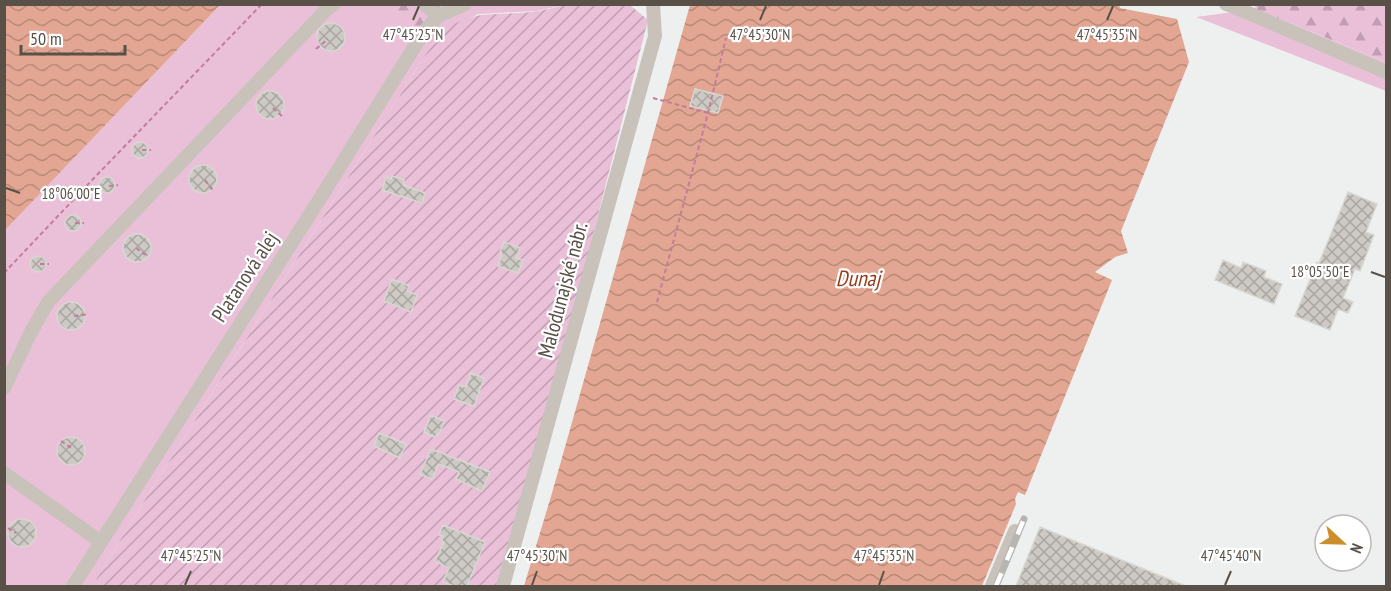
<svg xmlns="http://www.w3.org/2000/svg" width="1391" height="591" viewBox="0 0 1391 591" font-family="'PT Sans Narrow',sans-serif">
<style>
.grass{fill:#eac0d8}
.forest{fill:url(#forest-firs)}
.garden{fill:url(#garden-furrows)}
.water{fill:url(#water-waves)}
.building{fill:url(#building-cross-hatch);stroke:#d9d7d2;stroke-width:1.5}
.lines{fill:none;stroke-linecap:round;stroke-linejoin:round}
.path{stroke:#c47c9c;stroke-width:2;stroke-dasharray:4.5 3;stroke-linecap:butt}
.minor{stroke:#c9c2bb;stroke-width:14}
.rail-casing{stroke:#b7b5b1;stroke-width:7}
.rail{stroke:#fff;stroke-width:4.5;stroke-dasharray:14;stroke-linecap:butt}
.ticks{fill:none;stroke:#595148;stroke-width:2}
.labels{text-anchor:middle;stroke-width:4.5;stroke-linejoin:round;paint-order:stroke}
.street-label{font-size:21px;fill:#595148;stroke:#fff}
.water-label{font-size:22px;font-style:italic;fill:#993b1b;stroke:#fff}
.ticks-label{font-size:15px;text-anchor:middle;fill:#595148;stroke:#fff;stroke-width:4.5;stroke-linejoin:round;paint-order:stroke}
</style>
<defs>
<pattern id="forest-firs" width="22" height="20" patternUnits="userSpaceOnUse" patternTransform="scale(1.5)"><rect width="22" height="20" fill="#eac0d8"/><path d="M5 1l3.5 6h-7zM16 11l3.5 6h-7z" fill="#c19eb1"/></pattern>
<pattern id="garden-furrows" width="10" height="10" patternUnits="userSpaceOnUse" patternTransform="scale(1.5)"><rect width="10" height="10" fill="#eac0d8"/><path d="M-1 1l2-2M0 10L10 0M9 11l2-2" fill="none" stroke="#c19eb1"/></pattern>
<pattern id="water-waves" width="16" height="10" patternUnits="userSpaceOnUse" patternTransform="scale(1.5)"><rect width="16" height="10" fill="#e2a692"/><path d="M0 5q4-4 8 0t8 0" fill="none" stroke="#ba8a79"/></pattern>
<pattern id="building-cross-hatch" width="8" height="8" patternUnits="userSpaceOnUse" patternTransform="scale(1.5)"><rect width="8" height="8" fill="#cdcac5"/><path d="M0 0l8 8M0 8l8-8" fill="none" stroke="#a9a6a2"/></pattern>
</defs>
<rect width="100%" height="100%" fill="#eef0f0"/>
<path class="grass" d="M 220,5 L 564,5 L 536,11 L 478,14 L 436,38 L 151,490 L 92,586 L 5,586 L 4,230 Z
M 1255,9 L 1386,62 L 1386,91 L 1196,17 Z"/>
<path class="forest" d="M 1256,4 L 1386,5 L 1386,62 L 1255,9 Z
M 399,5 L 442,5 L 425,20 L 413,36 L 406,38 L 397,33 L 394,25 Z"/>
<path class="garden" d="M 564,5 L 630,5 L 648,20 L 578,293 L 496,586 L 92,586 L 151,490 L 436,38 C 470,5 497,18 537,11 C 546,10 555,7 564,5 Z"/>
<path class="water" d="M 5,4 L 220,5 L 5,230 L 4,5 Z
M 1119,4 L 1120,8 L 1177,19 L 1189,62 L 1121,231 L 1128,253 L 1115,257 L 1095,272 L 1112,280 L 1025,495 L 1018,492 L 1015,499 L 1016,504 L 982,586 L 524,586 L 552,493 L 690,5 Z"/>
<path class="building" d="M317 37a14 14 0 1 1 28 0a14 14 0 1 1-28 0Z
M 695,89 L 723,96 L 718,113 L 690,106 Z
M256 105a14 14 0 1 1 28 0a14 14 0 1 1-28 0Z
M132 150a8 8 0 1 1 16 0a8 8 0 1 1-16 0Z
M189 179a14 14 0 1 1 28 0a14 14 0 1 1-28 0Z
M 392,176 L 404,180 L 403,185 L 425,193 L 422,203 L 382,190 L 386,177 L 391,179 Z
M99 185a8 8 0 1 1 16 0a8 8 0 1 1-16 0Z
M 1348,192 L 1377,204 L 1366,232 L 1374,235 L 1360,271 L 1355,269 L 1343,298 L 1353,302 L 1348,313 L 1338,309 L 1330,330 L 1295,316 L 1317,262 L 1319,263 Z
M65 223a8 8 0 1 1 16 0a8 8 0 1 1-16 0Z
M123 248a14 14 0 1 1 28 0a14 14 0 1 1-28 0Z
M 504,242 L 520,248 L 516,258 L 523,260 L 518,273 L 498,266 L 502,254 L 500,252 Z
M30 264a8 8 0 1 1 16 0a8 8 0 1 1-16 0Z
M 1223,260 L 1241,268 L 1243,262 L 1266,271 L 1264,277 L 1282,284 L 1274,304 L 1215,280 Z
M 392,279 L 409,286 L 407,291 L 417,295 L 411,312 L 384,301 Z
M57 316a14 14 0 1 1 28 0a14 14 0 1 1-28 0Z
M 471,373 L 484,378 L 474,406 L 454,399 L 459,385 L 466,387 Z
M 431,415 L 444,421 L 440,432 L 435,437 L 424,432 Z
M 379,433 L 406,444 L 400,458 L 374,446 Z
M57 451a14 14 0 1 1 28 0a14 14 0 1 1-28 0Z
M 431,449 L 490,472 L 482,491 L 456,479 L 459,472 L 439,464 L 432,479 L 420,474 Z
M8 533a14 14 0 1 1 28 0a14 14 0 1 1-28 0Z
M 443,525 L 485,542 L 467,586 L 454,586 L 443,582 L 449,568 L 435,561 L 444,542 L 442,541 L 443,536 L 439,535 Z
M 1040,527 L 1186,586 L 1016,586 Z"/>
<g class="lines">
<path class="path" d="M 316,49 L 328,39
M 653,98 L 708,113
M 273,108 L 284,118
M 142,150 L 151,150
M 205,180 L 214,192
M 109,186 L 118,185
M 75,223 L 84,223
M 136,248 L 147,256
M 40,264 L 49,264
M 4,273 L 94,178 L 262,4
M 657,302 L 708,113 L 726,38
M 74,316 L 89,314
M 61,441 L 73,449
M 8,528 L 16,533"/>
<path class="minor" d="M 424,4 L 438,16
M 1226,4 L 1239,9 L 1386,72
M 4,388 L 31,332 L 48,302 L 327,9 L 334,4
M 4,473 L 101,542
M 73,586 L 321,197 L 423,33 L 438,16 L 465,4
M 503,586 L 655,36 L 653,4
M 992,586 L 1015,531"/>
<defs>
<path id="rail" d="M 996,586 L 1024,519"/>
</defs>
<use href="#rail" class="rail-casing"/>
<use href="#rail" class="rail"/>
</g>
<path class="ticks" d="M 413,20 L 419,6M 760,20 L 766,6M 1107,20 L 1113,6M 6,188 L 20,193M 1371,272 L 1385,277M 185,585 L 191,571M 532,585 L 537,571M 879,585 L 884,571M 1225,585 L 1231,571"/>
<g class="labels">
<g class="street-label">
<text transform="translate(245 277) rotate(-57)" y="7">Platanová alej</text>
<text transform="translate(563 290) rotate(-75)" y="7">Malodunajské nábr.</text>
</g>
<g class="water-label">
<text x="858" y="286">Dunaj</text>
</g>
</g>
<g class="ticks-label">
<text x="413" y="40">47°45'25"N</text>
<text x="760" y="40">47°45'30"N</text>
<text x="1107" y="40">47°45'35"N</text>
<text x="71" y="199">18°06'00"E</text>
<text x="1320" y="277">18°05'50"E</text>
<text x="191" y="561">47°45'25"N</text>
<text x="537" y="561">47°45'30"N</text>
<text x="884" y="561">47°45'35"N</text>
<text x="1231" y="561">47°45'40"N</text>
</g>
<rect width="1391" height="591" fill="none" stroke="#595148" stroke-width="12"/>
<g transform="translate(1343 543) rotate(112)"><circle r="28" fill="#ffffff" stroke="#bdb9b6" stroke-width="1.5"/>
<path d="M0-4.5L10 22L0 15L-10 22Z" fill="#cc8d2c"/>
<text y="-9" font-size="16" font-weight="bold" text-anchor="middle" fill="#595148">N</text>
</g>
<path d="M21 45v9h104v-9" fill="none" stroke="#595148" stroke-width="3"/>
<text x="30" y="45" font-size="18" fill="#595148" stroke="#ffffff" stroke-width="4.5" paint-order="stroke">50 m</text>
</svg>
